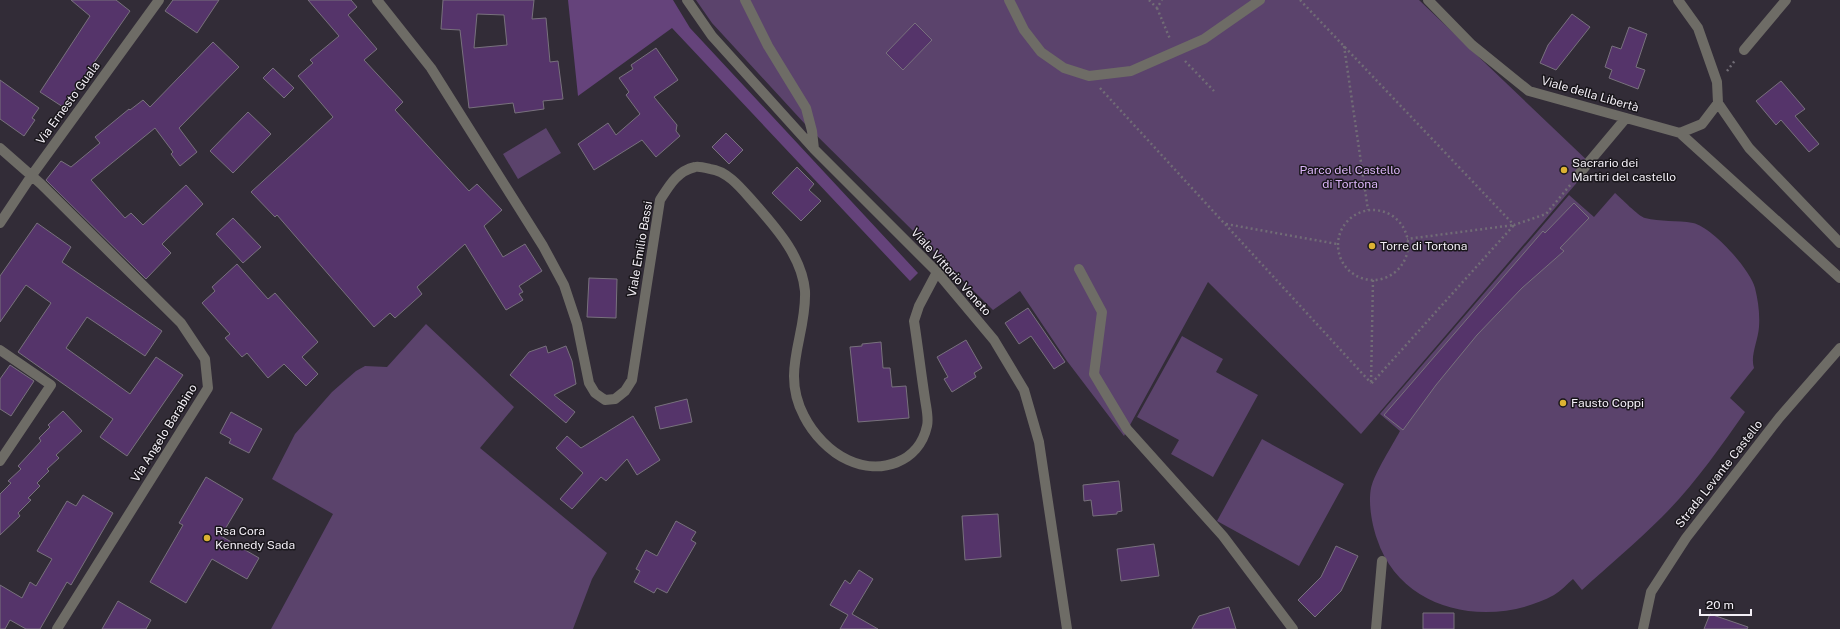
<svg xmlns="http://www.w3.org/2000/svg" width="1840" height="629" viewBox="0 0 1840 629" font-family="'Public Sans',sans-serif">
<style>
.green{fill:#5b436c}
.forest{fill:#65437b}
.building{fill:#55346a;stroke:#78717d;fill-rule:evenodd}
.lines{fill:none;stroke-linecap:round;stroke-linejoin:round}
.path{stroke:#716c76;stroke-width:2.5;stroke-dasharray:2 3;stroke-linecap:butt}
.minor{stroke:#6e6c66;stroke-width:10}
.poi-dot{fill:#dcb233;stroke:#19161b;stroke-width:1.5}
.labels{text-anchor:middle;stroke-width:3;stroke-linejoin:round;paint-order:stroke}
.street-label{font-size:12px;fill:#f3eff6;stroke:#19161b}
.poi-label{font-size:12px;fill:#f3eff6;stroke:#19161b;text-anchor:start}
.park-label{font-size:12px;fill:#dcb5f8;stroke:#19161b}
</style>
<rect width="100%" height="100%" fill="#322c37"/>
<path class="green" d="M 696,0 L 1419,0 L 1592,165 L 1361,434 L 1208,282 L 1124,436 L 1067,361 L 1020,291 L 993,310 L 805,124 L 712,23 Z
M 546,128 L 561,153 L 518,179 L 503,154 Z
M 1615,193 C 1621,198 1638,216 1645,218 C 1660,222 1677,220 1693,223 C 1712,227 1750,269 1755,288 C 1758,300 1760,314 1759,327 C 1758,341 1750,356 1754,368 L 1730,398 L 1745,412 C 1720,448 1693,486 1662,517 C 1636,543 1608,566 1582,590 L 1573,579 C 1567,584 1561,591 1554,595 C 1491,629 1401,613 1377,539 C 1372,525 1368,503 1371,488 C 1375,472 1392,446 1400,431 L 1380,414 L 1569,195 L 1594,217 Z
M 426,324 L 514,407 L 480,448 L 607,553 L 592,579 L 573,629 L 271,629 L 333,514 L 272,479 L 295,434 L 332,392 L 356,371 L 365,366 L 387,367 Z
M 1182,336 L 1223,359 L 1216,372 L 1258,395 L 1213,477 L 1171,454 L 1179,440 L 1137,417 Z
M 1262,439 L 1344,484 L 1299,566 L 1217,521 Z"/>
<path class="forest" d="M 568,0 L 673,0 L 690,28 L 918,273 L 910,281 L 672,28 L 578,96 Z"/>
<path class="building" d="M 71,0 L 116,0 L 130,11 L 63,107 L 40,92 L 90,16 Z
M 173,0 L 219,0 L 197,33 L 165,11 Z
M 308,0 L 351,0 L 357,7 L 348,15 L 377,49 L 364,60 L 403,102 L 395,110 L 469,191 L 477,184 L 502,210 L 484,226 L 503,257 L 525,244 L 542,271 L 519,286 L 523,292 L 519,294 L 523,300 L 506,310 L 465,244 L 417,287 L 422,294 L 395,318 L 390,313 L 374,327 L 277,215 L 275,217 L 251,192 L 333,117 L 298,76 L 313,63 L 310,60 L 339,36 Z
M 443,0 L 534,0 L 532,19 L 546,18 L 550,62 L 558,61 L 563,99 L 543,101 L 544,109 L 515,113 L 513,103 L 469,108 L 460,30 L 441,29 ZM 477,14 L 504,15 L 507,45 L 474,48 Z
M 1572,14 L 1590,27 L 1556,70 L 1540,63 L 1548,45 Z
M 915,23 L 932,40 L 903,70 L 886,53 Z
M 1629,27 L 1647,34 L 1636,67 L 1645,70 L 1638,89 L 1609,78 L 1612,70 L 1605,67 L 1612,46 L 1621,49 Z
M 213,42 L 239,67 L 179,128 L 197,152 L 180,166 L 171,154 L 173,152 L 155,128 L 91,180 L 125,218 L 131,213 L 143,225 L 186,185 L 203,204 L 162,244 L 171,253 L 146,279 L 46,180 L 61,161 L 71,167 L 100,143 L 95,137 L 129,109 L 130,110 L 143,100 L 150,107 Z
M 656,48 L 678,80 L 654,97 L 677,125 L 676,131 L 680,136 L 656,157 L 642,140 L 594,170 L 578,144 L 608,123 L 616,135 L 640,114 L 626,95 L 629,92 L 619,78 L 633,69 L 631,65 Z
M 273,68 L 294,88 L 284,98 L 263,78 Z
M 0,80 L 39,108 L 32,118 L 35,120 L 24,136 L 0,119 Z
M 1781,81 L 1805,109 L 1795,116 L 1819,144 L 1809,152 L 1781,120 L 1776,125 L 1756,101 Z
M 248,112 L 271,134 L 233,173 L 210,151 Z
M 726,133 L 743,150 L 729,164 L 712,147 Z
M 797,167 L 814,184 L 809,190 L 821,201 L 801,221 L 772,193 Z
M 1574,203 L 1589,218 L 1560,248 L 1564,251 L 1522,288 L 1477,335 L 1436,385 L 1403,430 L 1384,415 L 1543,231 L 1545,233 Z
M 233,218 L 261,247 L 243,263 L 216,234 Z
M 37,223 L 71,247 L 62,262 L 162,331 L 145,356 L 87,317 L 66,348 L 130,394 L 156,357 L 183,375 L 127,456 L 100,437 L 113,419 L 18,352 L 51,303 L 26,285 L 0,322 L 0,276 Z
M 237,264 L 268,299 L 275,293 L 318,342 L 302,357 L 318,374 L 306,386 L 284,364 L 268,378 L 247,353 L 242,357 L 225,338 L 230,334 L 202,303 L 215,291 L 212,287 Z
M 589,278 L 617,279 L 616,318 L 587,317 Z
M 1028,308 L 1065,362 L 1054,369 L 1031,336 L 1019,344 L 1005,323 Z
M 966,340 L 982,368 L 974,373 L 976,377 L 952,392 L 944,379 L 948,377 L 937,357 Z
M 881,342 L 883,368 L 890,368 L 892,387 L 906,386 L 909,418 L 858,422 L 850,347 L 862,346 L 862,344 Z
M 546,346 L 548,353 L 566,346 L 572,361 L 576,384 L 554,395 L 575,412 L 566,423 L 510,375 L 529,352 Z
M 10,365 L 34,381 L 11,416 L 0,409 L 0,379 Z
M 687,399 L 692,422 L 660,429 L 655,407 Z
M 63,411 L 82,431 L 56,455 L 59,458 L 47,469 L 49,471 L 37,483 L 40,486 L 28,498 L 31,500 L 18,513 L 20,516 L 0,535 L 0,494 L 11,483 L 8,481 L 21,469 L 18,466 L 41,441 L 39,438 L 50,427 L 48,425 Z
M 231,412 L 262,429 L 249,453 L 229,443 L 231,439 L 220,433 Z
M 633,416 L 660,460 L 637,475 L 627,459 L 606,481 L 601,477 L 572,509 L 560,499 L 583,473 L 556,448 L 567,436 L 581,448 Z
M 206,477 L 243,499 L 221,536 L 259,558 L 247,579 L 212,559 L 186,603 L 150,582 L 183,525 L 179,523 Z
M 1119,481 L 1122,511 L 1117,512 L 1117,514 L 1093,516 L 1091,500 L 1084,501 L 1083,485 Z
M 83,495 L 113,513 L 71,585 L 67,582 L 40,629 L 26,629 L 10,620 L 5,629 L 0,629 L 0,585 L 22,598 L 30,582 L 36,586 L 52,559 L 37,551 L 67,501 L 76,506 Z
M 998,514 L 1001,557 L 965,560 L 962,516 Z
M 676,521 L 696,532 L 691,540 L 696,543 L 667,593 L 657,588 L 654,593 L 634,582 L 640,571 L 636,569 L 646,550 L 657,556 Z
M 1154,544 L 1159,576 L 1121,581 L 1117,549 Z
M 1336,546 L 1358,556 L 1341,591 L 1315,617 L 1298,600 L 1321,577 Z
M 859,570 L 873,579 L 852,614 L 878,629 L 840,629 L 848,615 L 830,605 L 845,580 L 850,584 Z
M 118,601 L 151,620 L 146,629 L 102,629 Z
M 1229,607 L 1236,629 L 1192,629 L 1199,616 Z
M 1423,613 L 1454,613 L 1454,629 L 1423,629 Z
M 1710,614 L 1748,627 L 1747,629 L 1704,629 Z"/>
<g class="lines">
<path class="path" d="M 1149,0 L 1157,8 L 1162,0
M 1300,0 L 1514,225 L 1546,214 L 1571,184
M 1157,8 L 1170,39
M 1344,46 L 1368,210
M 1185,61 L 1214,91
M 1727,71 L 1736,59
M 1100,88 L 1371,383
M1338 245a35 35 0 1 1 70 0a35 35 0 1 1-70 0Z
M 1226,224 L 1337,244
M 1373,280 L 1371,384 L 1514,225 L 1407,239"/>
<path class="minor" d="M 377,0 L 431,68 L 543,246 L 564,285 L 577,324 L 589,383 L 595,393 L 605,400 L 615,399 L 625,391 L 632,380 L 660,200 C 669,186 677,171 695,167 C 699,166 706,168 710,169 C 729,171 744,192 756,205 C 777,229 802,257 805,291 C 807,336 780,371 804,416 C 813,434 830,452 848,460 C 880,475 919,463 927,426 C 929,418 926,407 925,399 C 921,373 918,347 914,321 L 919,306 L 937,272
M 687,0 L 712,36 L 814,149 L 937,272 L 994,340 L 1024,390 L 1039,442 L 1067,629
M 745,0 L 768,46 L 806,108 L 812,131 L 814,149
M 1009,0 L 1024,30 L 1041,52 L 1064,68 L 1089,76 L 1131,71 L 1204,39 L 1260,0
M 1428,0 L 1472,45 L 1529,91 L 1680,133 L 1702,124 L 1718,103
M 1678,0 L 1698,28 L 1717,82 L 1718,103 L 1749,148 L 1840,243
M 1744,50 L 1786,0
M 1680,133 L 1840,278
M 0,148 L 41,184 L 181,323 L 205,359 L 208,388 L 57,629
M 1579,174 L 1626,118
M 0,223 L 32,175 L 159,0
M 1079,269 L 1102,312 L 1094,374 L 1127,429 L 1223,536 L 1293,629
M 0,350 L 51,385 L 0,461
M 1376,629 L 1382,561
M 1643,629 L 1651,592 L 1686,538 L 1779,418 L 1840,348"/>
</g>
<g class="poi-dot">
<circle cx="1564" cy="170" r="4"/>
<circle cx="1372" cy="246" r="4"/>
<circle cx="1563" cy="403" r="4"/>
<circle cx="207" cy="538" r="4"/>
</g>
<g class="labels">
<g class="street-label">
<text transform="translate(1590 94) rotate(16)" y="4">Viale della Libertà</text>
<text transform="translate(68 103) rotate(-54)" y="4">Via Ernesto Guala</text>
<text transform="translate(640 249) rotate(-80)" y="4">Viale Emilio Bassi</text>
<text transform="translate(951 272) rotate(48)" y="4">Viale Vittorio Veneto</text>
<text transform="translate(164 433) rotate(-58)" y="4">Via Angelo Barabino</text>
<text transform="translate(1719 474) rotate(-52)" y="4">Strada Levante Castello</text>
</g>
<g class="poi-label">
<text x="1572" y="167">Sacrario dei<tspan x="1572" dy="14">Martiri del castello</tspan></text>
<text x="1380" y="250">Torre di Tortona</text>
<text x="1571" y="407">Fausto Coppi</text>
<text x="215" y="535">Rsa Cora<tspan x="215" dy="14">Kennedy Sada</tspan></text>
</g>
<g class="park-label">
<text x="1350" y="174">Parco del Castello<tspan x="1350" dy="14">di Tortona</tspan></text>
</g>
</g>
<path d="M1700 609v6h51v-6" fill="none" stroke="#f3eff6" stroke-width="2"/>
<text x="1706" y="609" font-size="12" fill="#f3eff6" stroke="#19161b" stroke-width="3" paint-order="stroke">20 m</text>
</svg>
